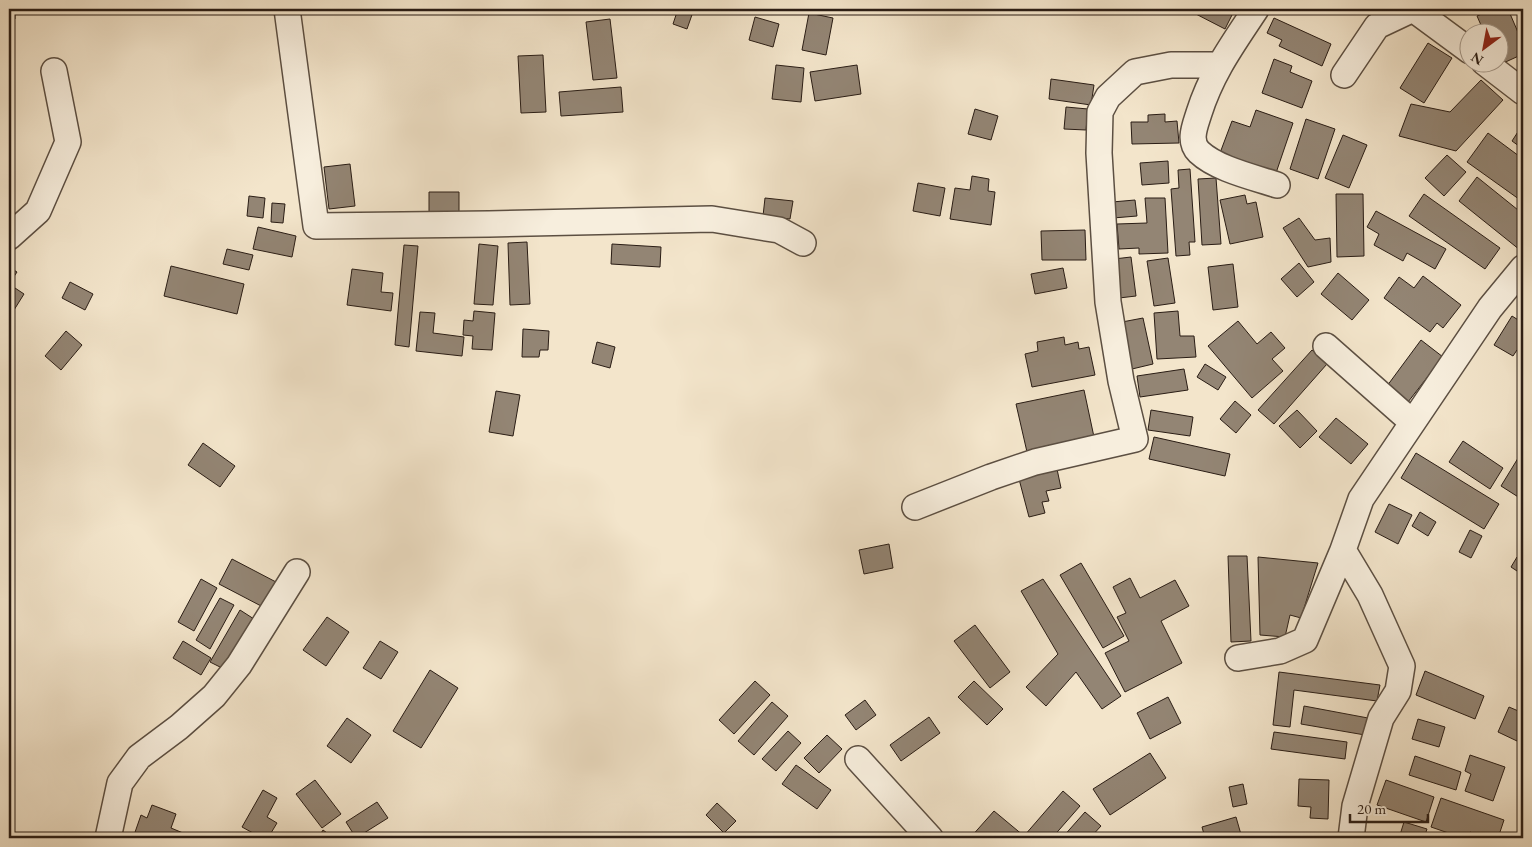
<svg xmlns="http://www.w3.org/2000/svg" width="1532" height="847" viewBox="0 0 1532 847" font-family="'EB Garamond',serif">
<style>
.building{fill:#938574;stroke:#2a1d15}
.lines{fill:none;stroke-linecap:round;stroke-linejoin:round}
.minor-casing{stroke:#5c4f42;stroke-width:28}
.minor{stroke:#f7eedd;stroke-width:25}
</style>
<rect width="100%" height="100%" fill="#f3e5cb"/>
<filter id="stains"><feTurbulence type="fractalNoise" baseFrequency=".004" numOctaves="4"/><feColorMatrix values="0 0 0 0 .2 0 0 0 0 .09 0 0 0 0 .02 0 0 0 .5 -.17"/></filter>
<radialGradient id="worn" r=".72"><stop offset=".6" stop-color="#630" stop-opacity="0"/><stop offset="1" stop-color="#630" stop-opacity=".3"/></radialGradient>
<path class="building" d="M 9,9 L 15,9 L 15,19 L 9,19 Z
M 678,9 L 694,9 L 687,29 L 673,24 Z
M 1194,9 L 1235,9 L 1225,29 L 1192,12 Z
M 1493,9 L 1508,9 L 1523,44 L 1523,54 L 1499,65 L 1500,32 L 1484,32 L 1477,16 Z
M 809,13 L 833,18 L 826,55 L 802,50 Z
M 755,17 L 779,24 L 773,47 L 749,40 Z
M 1274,18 L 1331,44 L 1322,66 L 1279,46 L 1282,40 L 1267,33 Z
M 610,19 L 617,78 L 593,80 L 586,22 Z
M 1428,43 L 1452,58 L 1424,103 L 1400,88 Z
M 543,55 L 546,112 L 521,113 L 518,56 Z
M 1274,59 L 1292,66 L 1290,72 L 1312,81 L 1302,108 L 1262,93 Z
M 776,65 L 804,68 L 801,102 L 772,99 Z
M 857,65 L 861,94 L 815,101 L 810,72 Z
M 1051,79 L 1094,85 L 1091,105 L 1049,99 Z
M 1481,80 L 1503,100 L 1456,151 L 1399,136 L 1411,104 L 1450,112 Z
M 621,87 L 623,112 L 561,116 L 559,92 Z
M 1066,107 L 1088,109 L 1086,130 L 1064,129 Z
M 975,109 L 998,116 L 991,140 L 968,134 Z
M 1256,110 L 1293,123 L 1276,173 L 1220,153 L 1232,121 L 1250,127 Z
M 1165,114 L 1165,122 L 1177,121 L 1179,143 L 1132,144 L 1131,122 L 1148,122 L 1148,115 Z
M 1306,119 L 1335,129 L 1318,179 L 1290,169 Z
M 1523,124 L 1523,149 L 1512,141 Z
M 1488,133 L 1523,159 L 1523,202 L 1467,162 Z
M 1343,135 L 1367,145 L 1349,188 L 1325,178 Z
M 1447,155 L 1466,172 L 1444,196 L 1425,178 Z
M 1168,161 L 1169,183 L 1142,185 L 1140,163 Z
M 350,164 L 355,206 L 329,209 L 324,167 Z
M 1190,169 L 1195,242 L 1189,242 L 1190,255 L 1176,256 L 1171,189 L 1179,188 L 1178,170 Z
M 972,176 L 989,179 L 988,191 L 995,192 L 991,225 L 950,219 L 955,188 L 970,190 Z
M 1477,177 L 1523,214 L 1523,246 L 1520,250 L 1459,201 Z
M 1216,178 L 1221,244 L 1202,245 L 1198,179 Z
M 918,183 L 945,188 L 940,216 L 913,211 Z
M 429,192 L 459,192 L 459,214 L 429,214 Z
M 1336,194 L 1363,194 L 1364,256 L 1337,257 Z
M 1424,194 L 1500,248 L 1485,269 L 1409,216 Z
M 1245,195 L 1247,204 L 1256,202 L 1263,237 L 1230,244 L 1220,200 Z
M 249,196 L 265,198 L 263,218 L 247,216 Z
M 765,198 L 793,201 L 790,219 L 763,216 Z
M 1145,198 L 1165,198 L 1168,253 L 1139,254 L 1139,248 L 1119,249 L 1117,224 L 1147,223 Z
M 1135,200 L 1137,216 L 1113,218 L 1112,202 Z
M 272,203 L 285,204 L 283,223 L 271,222 Z
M 1376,211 L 1446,249 L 1435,269 L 1407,253 L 1403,261 L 1374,245 L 1379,234 L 1367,227 Z
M 1299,218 L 1315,240 L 1330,238 L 1331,262 L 1308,267 L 1283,228 Z
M 258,227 L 296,236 L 292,257 L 253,249 Z
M 1085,230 L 1086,260 L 1042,260 L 1041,231 Z
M 527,242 L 530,304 L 510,305 L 508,243 Z
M 479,244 L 498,246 L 493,305 L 474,304 Z
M 612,244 L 661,247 L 660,267 L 611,264 Z
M 404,245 L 418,246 L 409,347 L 395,345 Z
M 227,249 L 253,255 L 249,270 L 223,264 Z
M 1131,257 L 1136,296 L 1119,298 L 1114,259 Z
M 1168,258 L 1175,303 L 1154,306 L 1147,261 Z
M 1299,263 L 1314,282 L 1297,297 L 1281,279 Z
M 1233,264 L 1238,307 L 1213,310 L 1208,267 Z
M 171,266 L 244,284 L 237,314 L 164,296 Z
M 9,267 L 17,272 L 9,284 L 24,294 L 14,310 L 9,307 Z
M 1063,268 L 1067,288 L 1035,294 L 1031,274 Z
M 352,269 L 383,273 L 381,292 L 393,293 L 391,311 L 347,305 Z
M 1338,273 L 1369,300 L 1352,320 L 1321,294 Z
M 1423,276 L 1461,305 L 1443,328 L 1437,323 L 1430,332 L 1384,298 L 1399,277 L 1414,288 Z
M 70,282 L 93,294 L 85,310 L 62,298 Z
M 474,311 L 495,313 L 492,350 L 472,349 L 473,336 L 463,335 L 464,320 L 473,321 Z
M 1178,311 L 1180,336 L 1194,336 L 1196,357 L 1157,359 L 1154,313 Z
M 420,312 L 435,313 L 433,333 L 464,337 L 462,356 L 416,351 Z
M 1512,316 L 1523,323 L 1523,354 L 1517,350 L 1513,356 L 1494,345 Z
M 1143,318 L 1153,364 L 1132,369 L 1122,322 Z
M 1238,321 L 1257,344 L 1271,332 L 1285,348 L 1272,359 L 1283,371 L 1252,398 L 1208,346 Z
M 523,329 L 549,331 L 548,350 L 540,350 L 539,357 L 522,357 Z
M 66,331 L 82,345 L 61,370 L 45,356 Z
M 1064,337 L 1065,345 L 1078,342 L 1079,349 L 1089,347 L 1095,375 L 1032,387 L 1025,354 L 1038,351 L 1037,342 Z
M 1421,340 L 1443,357 L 1408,402 L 1387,386 Z
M 597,342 L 615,347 L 610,368 L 592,363 Z
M 1312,350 L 1327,364 L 1274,424 L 1258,410 Z
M 1205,364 L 1226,377 L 1218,390 L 1197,377 Z
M 1184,369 L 1188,390 L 1140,397 L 1137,376 Z
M 1084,390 L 1094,437 L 1027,452 L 1016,404 Z
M 496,391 L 520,395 L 513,436 L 489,432 Z
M 1235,401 L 1251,415 L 1236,433 L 1220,419 Z
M 1151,410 L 1193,417 L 1190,436 L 1148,430 Z
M 1297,410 L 1317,431 L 1300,448 L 1279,426 Z
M 1336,418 L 1368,444 L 1351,464 L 1319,437 Z
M 1154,437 L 1230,454 L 1225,476 L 1149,459 Z
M 1463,441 L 1503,468 L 1490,489 L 1449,462 Z
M 203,443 L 235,466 L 220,487 L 188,465 Z
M 1523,450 L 1523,500 L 1501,486 Z
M 1416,453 L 1499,504 L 1484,529 L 1401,478 Z
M 1057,469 L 1061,488 L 1046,491 L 1049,501 L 1042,502 L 1045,513 L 1029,517 L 1019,479 Z
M 1389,504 L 1412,515 L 1398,544 L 1375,532 Z
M 1420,512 L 1436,522 L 1428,536 L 1412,526 Z
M 1470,530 L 1482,536 L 1471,558 L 1459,552 Z
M 889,544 L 893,568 L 864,574 L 859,550 Z
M 1228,556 L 1247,556 L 1251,641 L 1231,642 Z
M 1258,557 L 1318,563 L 1301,618 L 1290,615 L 1285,637 L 1260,635 Z
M 1517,557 L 1523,560 L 1523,575 L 1511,567 Z
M 232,559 L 276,582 L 263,607 L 219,584 Z
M 1081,563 L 1124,636 L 1103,648 L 1060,575 Z
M 1130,578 L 1140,598 L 1175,580 L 1189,606 L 1161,621 L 1182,663 L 1125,692 L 1105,653 L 1129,641 L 1117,617 L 1126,613 L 1113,587 Z
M 201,579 L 217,588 L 194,631 L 178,622 Z
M 1043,579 L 1121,696 L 1102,709 L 1076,672 L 1046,706 L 1026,687 L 1058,654 L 1021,591 Z
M 220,598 L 234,605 L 210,649 L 196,640 Z
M 240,610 L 254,619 L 226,670 L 210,662 Z
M 327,617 L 349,632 L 326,666 L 303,650 Z
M 975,625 L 1010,672 L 990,688 L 954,641 Z
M 183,641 L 211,658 L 201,675 L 173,658 Z
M 380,641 L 398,652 L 381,679 L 363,668 Z
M 430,670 L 458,688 L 421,748 L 393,731 Z
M 1425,671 L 1484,696 L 1475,719 L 1416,695 Z
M 1279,672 L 1380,685 L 1377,701 L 1294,690 L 1290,727 L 1273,725 Z
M 755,681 L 770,695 L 734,734 L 719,720 Z
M 974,681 L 1003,709 L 987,725 L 958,697 Z
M 1168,697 L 1181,723 L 1150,739 L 1137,713 Z
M 865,700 L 876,715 L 856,730 L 845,715 Z
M 772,702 L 788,716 L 754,755 L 738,741 Z
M 1304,706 L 1368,718 L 1365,735 L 1301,724 Z
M 1509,707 L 1523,713 L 1523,727 L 1517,741 L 1498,732 Z
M 929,717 L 940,733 L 901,761 L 890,745 Z
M 347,718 L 371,735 L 351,763 L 327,746 Z
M 1418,719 L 1445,727 L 1439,747 L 1412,739 Z
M 788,731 L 801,743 L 776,771 L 762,759 Z
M 1274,732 L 1347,742 L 1345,759 L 1271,749 Z
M 827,735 L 842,749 L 819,773 L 804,758 Z
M 1150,753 L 1166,778 L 1110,815 L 1093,789 Z
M 1470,755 L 1505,767 L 1493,801 L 1465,791 L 1471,774 L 1465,771 Z
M 1415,756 L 1461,772 L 1456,790 L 1409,775 Z
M 796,765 L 831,790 L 817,809 L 782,784 Z
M 1299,779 L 1329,780 L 1328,819 L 1310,818 L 1311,807 L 1298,806 Z
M 315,780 L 341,814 L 322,828 L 296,794 Z
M 1386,780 L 1434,797 L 1426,822 L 1377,805 Z
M 1243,784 L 1247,804 L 1233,807 L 1229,787 Z
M 263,790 L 277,798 L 267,817 L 277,823 L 268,838 L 262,838 L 242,827 Z
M 1063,791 L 1080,806 L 1052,838 L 970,838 L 994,811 L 1024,836 Z
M 1441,798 L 1504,820 L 1498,838 L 1487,838 L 1470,832 L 1468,838 L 1463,838 L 1431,827 Z
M 377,802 L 388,818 L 356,838 L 346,822 Z
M 717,803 L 736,821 L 724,833 L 706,815 Z
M 152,805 L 176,814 L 171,828 L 183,833 L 181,838 L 133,838 L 141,815 L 147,818 Z
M 1085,812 L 1101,826 L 1090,838 L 1062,838 Z
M 1236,817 L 1242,838 L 1205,838 L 1202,827 Z
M 1404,822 L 1427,829 L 1424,838 L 1399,838 Z
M 323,830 L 334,838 L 318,838 Z"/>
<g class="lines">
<defs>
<path id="minor" d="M 287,9 L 316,226 L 489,224 L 712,219 L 779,230 L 803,243
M 1256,9 C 1233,44 1212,72 1199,113 C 1195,126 1188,141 1199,152 C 1217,169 1253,177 1277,185
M 1413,9 L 1470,51
M 1484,62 L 1523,92
M 1344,75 L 1377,26 L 1413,9
M 9,237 L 38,211 L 68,142 L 54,71
M 1326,346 L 1412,422
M 915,507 L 991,477 L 1035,462 L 1135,439 L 1121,381 L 1108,302 L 1099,153 L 1100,112 L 1108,97 L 1135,72 L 1171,65 L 1219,65
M 1238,658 L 1280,651 L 1305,640 L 1343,550
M 858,759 L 930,838
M 108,838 L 120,783 L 139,757 L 179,727 L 214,696 L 239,665 L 297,572
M 1351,838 L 1355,806 L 1381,718 L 1398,691 L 1402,666 L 1370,595 L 1343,550 L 1361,499 L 1490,308 L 1523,268"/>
</defs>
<use href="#minor" class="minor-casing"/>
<use href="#minor" class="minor"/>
</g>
<rect width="1532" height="847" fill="none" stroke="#f3e5cb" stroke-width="30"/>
<rect x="10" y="10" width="1512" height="827" fill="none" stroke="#2a1d15" stroke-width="2.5"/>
<rect x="15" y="15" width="1502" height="817" fill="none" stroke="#2a1d15"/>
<g transform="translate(1484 48) rotate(212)"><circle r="24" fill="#f7eedd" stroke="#a59a8d"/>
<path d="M0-4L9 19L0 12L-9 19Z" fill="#8f2418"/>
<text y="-8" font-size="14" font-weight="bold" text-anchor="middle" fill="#2a1d15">N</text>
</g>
<path d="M1350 814v8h78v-8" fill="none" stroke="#2a1d15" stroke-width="2.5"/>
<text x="1357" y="814" font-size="15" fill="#2a1d15" stroke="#f7eedd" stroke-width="4" paint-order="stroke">20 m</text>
<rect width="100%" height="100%" filter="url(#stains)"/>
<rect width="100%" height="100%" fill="url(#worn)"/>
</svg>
